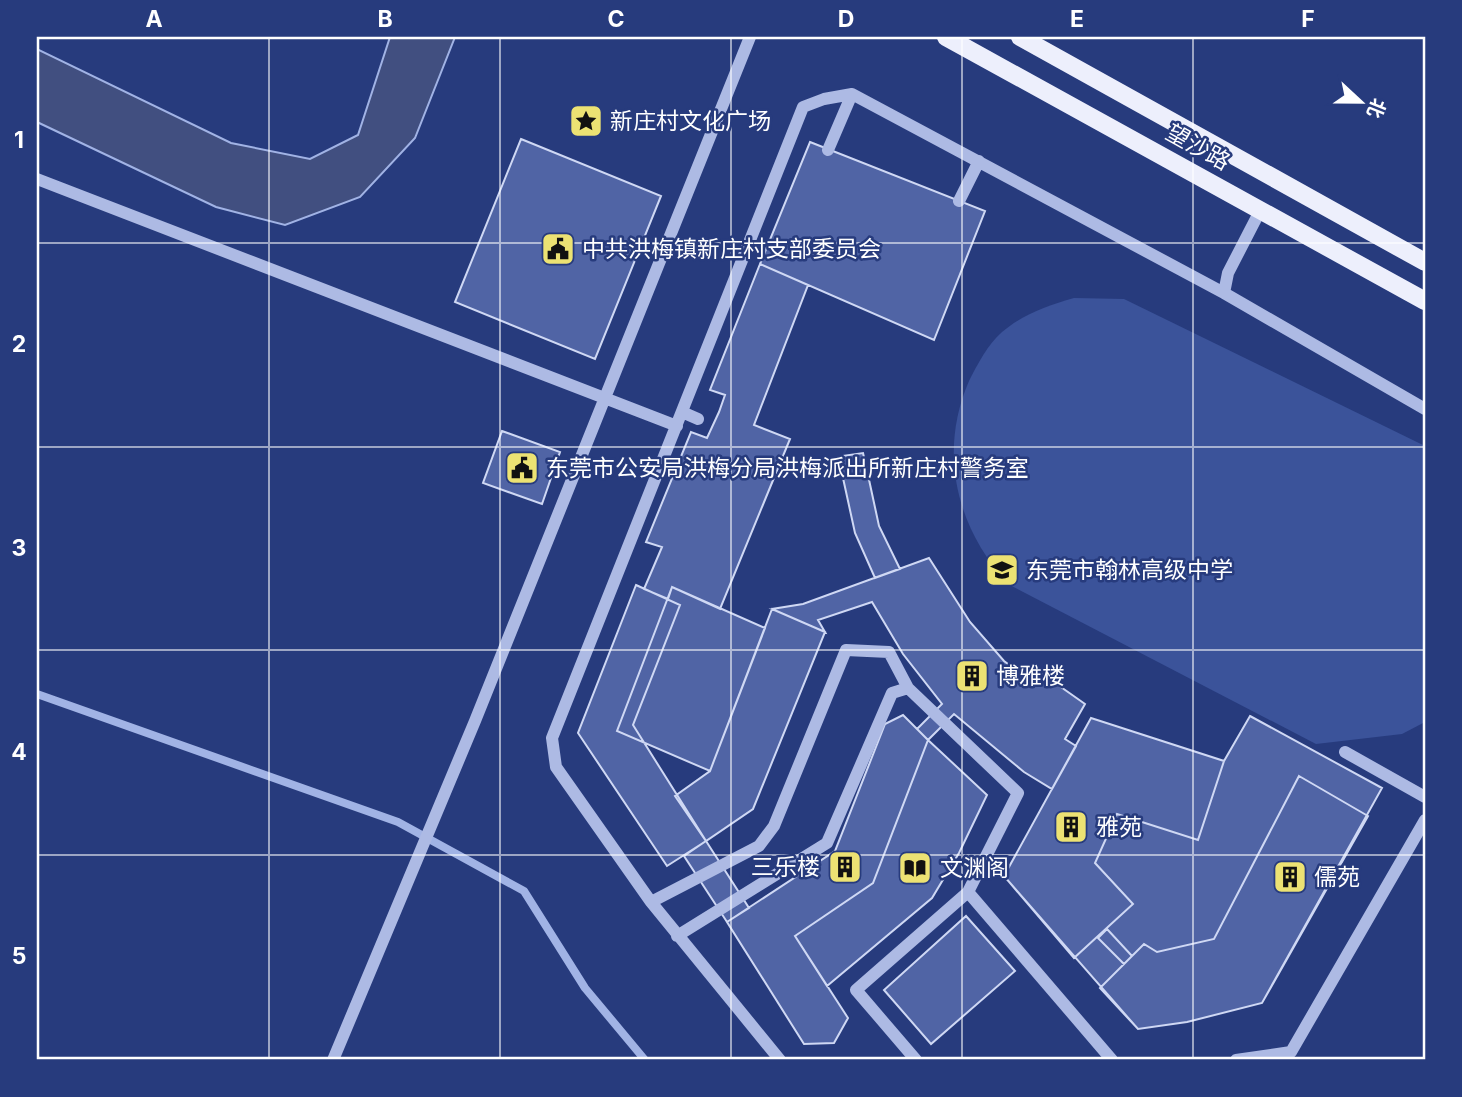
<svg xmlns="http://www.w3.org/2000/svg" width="1462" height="1097" viewBox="0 0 1462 1097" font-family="Inter,'Noto Sans SC',sans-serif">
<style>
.green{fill:#3b539a}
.water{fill:#414f80;stroke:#a1b3e5;stroke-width:2}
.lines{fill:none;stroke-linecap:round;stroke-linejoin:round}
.stream{stroke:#a1b3e5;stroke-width:8}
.building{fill:#5064a5;stroke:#cfd8f4;stroke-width:2}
.minor{stroke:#adbae4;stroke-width:12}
.major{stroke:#edeffc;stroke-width:18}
.grid{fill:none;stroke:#fff;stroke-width:2;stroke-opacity:0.55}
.labels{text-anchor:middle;stroke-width:5;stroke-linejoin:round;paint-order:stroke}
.poi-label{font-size:23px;fill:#fff;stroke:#273b7d;text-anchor:start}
.street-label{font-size:23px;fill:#fff;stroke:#273b7d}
.neatline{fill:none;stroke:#fff;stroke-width:2.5}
.grid-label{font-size:23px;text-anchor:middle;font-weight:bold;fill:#fff}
</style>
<rect width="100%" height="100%" fill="#273b7d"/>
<path class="green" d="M 1074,298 L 1124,299 L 1425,446 L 1425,722 L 1402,734 L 1316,744 L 1008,584 C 956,527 938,452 969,381 C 977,365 988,344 1002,332 C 1023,314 1047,306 1074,298 Z"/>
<path class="water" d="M 390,37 L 455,37 L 415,138 L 360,197 L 285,225 L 216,207 L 37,122 L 37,49 L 231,143 L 310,159 L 358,135 Z"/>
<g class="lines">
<path class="stream" d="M 37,694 L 398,822 L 524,891 L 585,988 L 645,1060"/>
</g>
<path class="building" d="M 521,139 L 661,196 L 595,359 L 455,302 Z
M 810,142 L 985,211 L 934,340 L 760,264 Z
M 760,264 L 808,285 L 754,425 L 790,439 L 720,609 L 672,587 L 668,599 L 644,589 L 662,547 L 646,542 L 691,432 L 707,438 L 719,412 L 725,395 L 710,390 Z
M 502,431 L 560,452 L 542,504 L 483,483 Z
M 863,453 L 868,475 L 843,478 L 842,456 Z
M 868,475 L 879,526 L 900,569 L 875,578 L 855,533 L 843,478 Z
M 929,558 L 970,622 L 1004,661 L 1032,682 L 1041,673 L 1085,704 L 1065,739 L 1076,746 L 1052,789 L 1024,772 L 954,714 L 928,740 L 917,729 L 942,704 L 903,654 L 872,602 L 818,620 L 825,632 L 772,609 L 803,604 Z
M 636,585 L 680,605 L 633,725 L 706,841 L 667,866 L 578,733 Z
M 672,587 L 765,628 L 710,771 L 617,731 Z
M 772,609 L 825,632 L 753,809 L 706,841 L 675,796 L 710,771 Z
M 903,715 L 928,740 L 873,883 L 795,936 L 848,1018 L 834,1043 L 804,1044 L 727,922 L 835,851 L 885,724 Z
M 1250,716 L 1382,788 L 1262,1003 L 1187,1022 L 1138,1029 L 1004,876 L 1091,718 L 1224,761 Z
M 1091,718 L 1224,761 L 1198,840 L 1117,814 L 1095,863 L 1133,904 L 1074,958 L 1004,876 Z
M 928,740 L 987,795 L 959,853 L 932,898 L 827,986 L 795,936 L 873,883 Z
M 1299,776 L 1368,816 L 1262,1003 L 1187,1022 L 1138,1029 L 1100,988 L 1144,944 L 1157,952 L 1214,939 Z
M 706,841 L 749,908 L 727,922 L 684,856 Z
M 966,916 L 1015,971 L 931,1044 L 884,990 Z
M 1107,929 L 1132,956 L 1124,964 L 1098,938 Z"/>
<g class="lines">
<path class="minor" d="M 828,150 L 852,94
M 37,179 L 677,426
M 959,201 L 979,161
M 1224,293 L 1228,273 L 1261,209
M 682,412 L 698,419
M 908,688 L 1018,793 L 968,892 L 856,990 L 916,1060
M 1345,752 L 1425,797
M 968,892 L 1112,1060
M 651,902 L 759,846 L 774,826 L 846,650 L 889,652 L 908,688 L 892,693 L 827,843 L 677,936
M 333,1060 L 475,721 L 750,37
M 780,1060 L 651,902 L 556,767 L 552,738 L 803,107 L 824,99 L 852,94 L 1224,293 L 1425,409
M 1236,1060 L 1291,1052 L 1425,820"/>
<path class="major" d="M 946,37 L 1425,301
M 1020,37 L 1425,262"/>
</g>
<path class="grid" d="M 269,37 L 269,1060M 500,37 L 500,1060M 731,37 L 731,1060M 962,37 L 962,1060M 1193,37 L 1193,1060M 37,243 L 1425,243M 37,447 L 1425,447M 37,650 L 1425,650M 37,855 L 1425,855"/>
<defs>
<symbol id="sight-square" viewBox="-11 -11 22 22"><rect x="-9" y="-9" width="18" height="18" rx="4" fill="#ece273" stroke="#273b7d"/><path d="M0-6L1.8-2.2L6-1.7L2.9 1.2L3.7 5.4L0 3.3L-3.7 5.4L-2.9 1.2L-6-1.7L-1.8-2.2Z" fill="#111"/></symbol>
<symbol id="civic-square" viewBox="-11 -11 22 22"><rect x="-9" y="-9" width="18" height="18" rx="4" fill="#ece273" stroke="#273b7d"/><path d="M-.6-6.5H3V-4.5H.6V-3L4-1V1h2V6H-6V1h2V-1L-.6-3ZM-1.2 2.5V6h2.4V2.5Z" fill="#111"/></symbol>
<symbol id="school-square" viewBox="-11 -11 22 22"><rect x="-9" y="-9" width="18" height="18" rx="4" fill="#ece273" stroke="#273b7d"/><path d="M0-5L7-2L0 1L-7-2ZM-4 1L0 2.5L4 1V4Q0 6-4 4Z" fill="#111"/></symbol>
<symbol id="building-square" viewBox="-11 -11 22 22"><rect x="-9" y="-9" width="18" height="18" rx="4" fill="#ece273" stroke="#273b7d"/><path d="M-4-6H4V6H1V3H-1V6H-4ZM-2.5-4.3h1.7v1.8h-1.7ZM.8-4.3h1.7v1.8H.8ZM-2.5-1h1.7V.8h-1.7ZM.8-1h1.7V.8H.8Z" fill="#111"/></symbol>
<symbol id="library-square" viewBox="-11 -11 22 22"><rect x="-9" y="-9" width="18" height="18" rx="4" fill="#ece273" stroke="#273b7d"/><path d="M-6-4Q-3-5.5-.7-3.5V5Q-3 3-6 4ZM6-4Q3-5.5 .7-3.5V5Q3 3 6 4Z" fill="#111"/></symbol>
</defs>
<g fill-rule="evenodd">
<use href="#sight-square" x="567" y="102" width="38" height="38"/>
<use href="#civic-square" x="539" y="230" width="38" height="38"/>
<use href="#civic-square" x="503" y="449" width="38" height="38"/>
<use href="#school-square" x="983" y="551" width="38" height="38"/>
<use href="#building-square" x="953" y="657" width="38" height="38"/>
<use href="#building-square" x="1052" y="808" width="38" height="38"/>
<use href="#building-square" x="826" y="848" width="38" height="38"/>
<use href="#library-square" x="896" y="849" width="38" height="38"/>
<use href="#building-square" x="1271" y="858" width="38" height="38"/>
</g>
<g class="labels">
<g class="poi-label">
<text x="610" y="129">新庄村文化广场</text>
<text x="582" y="257">中共洪梅镇新庄村支部委员会</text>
<text x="546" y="476">东莞市公安局洪梅分局洪梅派出所新庄村警务室</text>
<text x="1026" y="578">东莞市翰林高级中学</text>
<text x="996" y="684">博雅楼</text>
<text x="1096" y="835">雅苑</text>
<text x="820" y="875" text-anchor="end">三乐楼</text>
<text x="940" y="876">文渊阁</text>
<text x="1314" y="885">儒苑</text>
</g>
<g class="street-label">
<text transform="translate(1198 147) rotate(29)" y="8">望沙路</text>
</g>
</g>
<rect width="1462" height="1097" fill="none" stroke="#273b7d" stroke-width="77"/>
<g transform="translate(1361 102) rotate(112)" stroke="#273b7d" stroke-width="5" paint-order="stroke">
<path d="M0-5L12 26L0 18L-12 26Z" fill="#ffffff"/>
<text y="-10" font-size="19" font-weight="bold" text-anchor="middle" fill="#ffffff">北</text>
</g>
<rect x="38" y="38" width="1386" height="1020" class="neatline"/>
<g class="grid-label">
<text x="154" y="27">A</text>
<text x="385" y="27">B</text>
<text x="616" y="27">C</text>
<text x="846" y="27">D</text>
<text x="1077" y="27">E</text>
<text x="1308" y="27">F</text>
<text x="19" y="148">1</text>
<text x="19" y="352">2</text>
<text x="19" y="556">3</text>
<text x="19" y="760">4</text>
<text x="19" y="964">5</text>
</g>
</svg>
